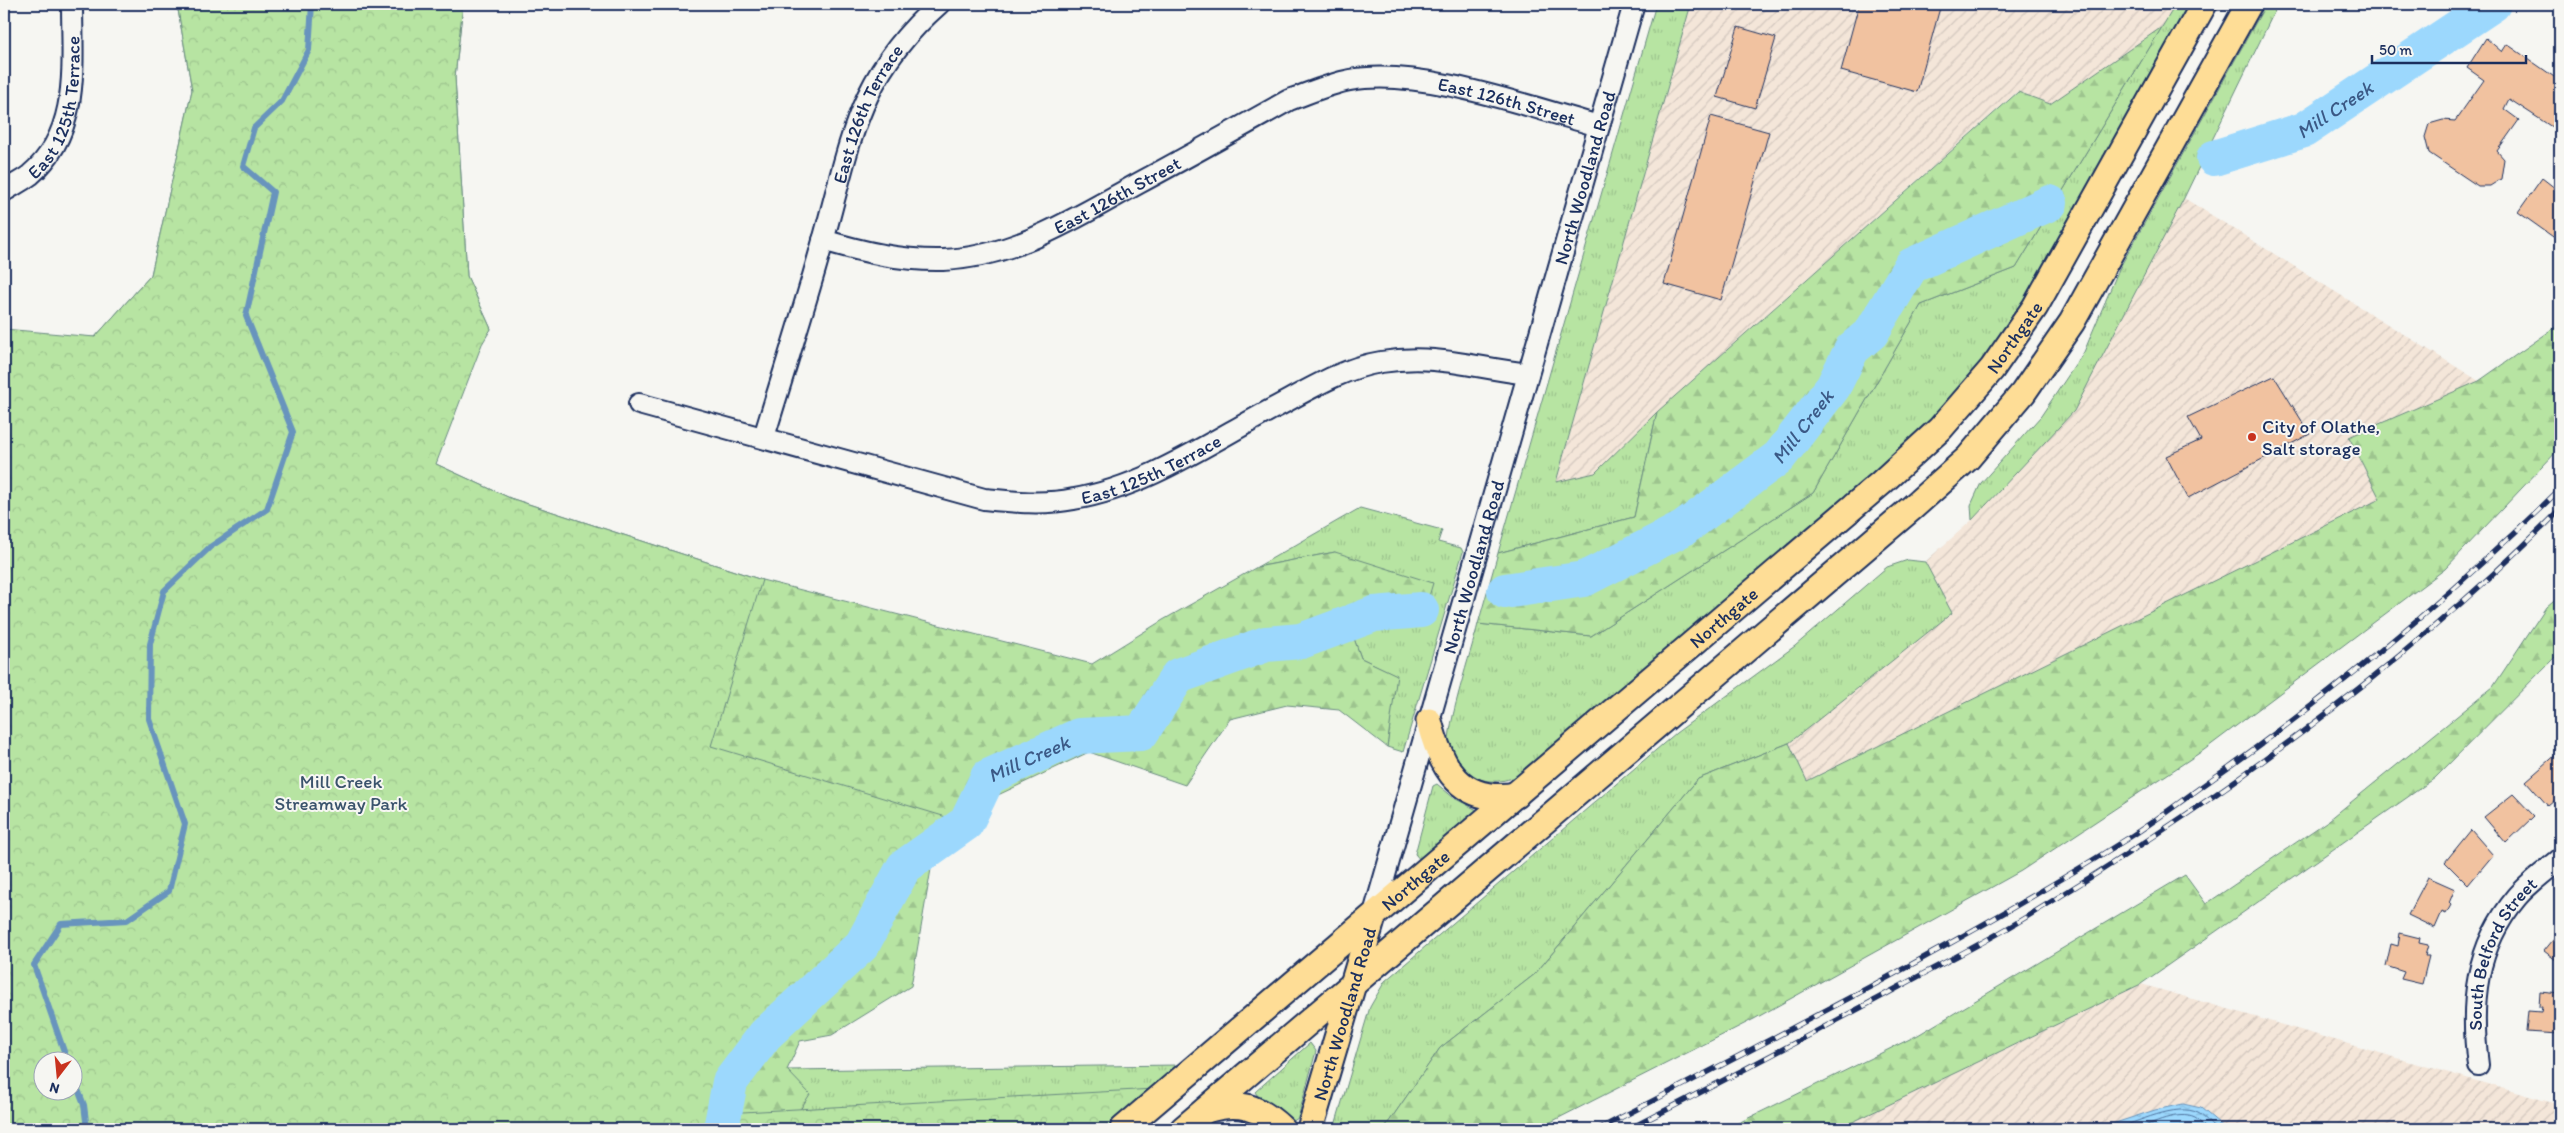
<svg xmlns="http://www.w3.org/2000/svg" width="2564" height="1133" viewBox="0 0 2564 1133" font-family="Itim,sans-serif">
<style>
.industrial{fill:url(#industrial-furrows)}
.grass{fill:url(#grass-tufts);stroke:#698a80}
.forest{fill:url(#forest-firs);stroke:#698a80;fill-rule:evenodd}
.park{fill:url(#park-crowns);stroke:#698a80;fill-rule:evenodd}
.water{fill:url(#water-ripples);stroke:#6894bd}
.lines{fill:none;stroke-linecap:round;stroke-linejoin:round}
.shore{stroke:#4f739e;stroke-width:1}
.stream{stroke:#6894bd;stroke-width:6}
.river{stroke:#9cd8fd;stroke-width:36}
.building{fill:#f1c2a0;stroke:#1b2f5e}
.minor-casing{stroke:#1b2f5e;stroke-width:24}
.major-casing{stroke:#1b2f5e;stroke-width:29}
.minor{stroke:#f6f6f2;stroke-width:20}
.major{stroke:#fedd96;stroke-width:25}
.rail-casing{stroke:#1b2f5e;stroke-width:5.5}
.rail{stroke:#f6f6f2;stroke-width:4;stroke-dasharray:11;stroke-linecap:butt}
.poi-dot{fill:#c8321e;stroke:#f6f6f2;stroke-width:2}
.labels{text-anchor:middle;stroke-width:4;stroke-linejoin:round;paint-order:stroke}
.street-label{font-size:19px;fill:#1b2f5e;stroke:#f6f6f2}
.poi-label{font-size:19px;fill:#1b2f5e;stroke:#f6f6f2;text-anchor:start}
.park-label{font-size:19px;fill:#3a536c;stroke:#f6f6f2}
.water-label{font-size:20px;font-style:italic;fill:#3b5986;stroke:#f6f6f2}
</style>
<defs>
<pattern id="industrial-furrows" width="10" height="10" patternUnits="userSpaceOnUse" patternTransform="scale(1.25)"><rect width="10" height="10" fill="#f4e6d9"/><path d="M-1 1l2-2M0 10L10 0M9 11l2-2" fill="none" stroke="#d1c6bd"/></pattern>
<pattern id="grass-tufts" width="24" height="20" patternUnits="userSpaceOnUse" patternTransform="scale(1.25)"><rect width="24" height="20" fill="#b7e4a2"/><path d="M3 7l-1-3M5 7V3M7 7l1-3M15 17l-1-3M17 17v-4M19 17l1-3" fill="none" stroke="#9dc48e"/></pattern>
<pattern id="forest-firs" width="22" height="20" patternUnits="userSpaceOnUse" patternTransform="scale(1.25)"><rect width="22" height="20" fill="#b7e4a2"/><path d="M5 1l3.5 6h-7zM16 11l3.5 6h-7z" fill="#9dc48e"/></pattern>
<pattern id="park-crowns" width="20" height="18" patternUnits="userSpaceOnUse" patternTransform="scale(1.25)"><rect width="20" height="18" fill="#b7e4a2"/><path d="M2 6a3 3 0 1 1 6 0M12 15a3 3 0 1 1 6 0" fill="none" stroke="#9dc48e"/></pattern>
<pattern id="water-ripples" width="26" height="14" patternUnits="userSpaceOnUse" patternTransform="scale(1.25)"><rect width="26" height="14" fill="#9cd8fd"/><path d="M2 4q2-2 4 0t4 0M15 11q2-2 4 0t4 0" fill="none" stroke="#86badb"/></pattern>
</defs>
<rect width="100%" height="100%" fill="#f6f6f2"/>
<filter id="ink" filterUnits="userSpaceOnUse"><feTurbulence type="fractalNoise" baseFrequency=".02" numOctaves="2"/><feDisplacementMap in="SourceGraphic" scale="10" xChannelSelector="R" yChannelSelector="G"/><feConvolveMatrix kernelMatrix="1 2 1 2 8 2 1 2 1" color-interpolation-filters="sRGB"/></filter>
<g filter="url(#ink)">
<path class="industrial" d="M 1691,4 L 2176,4 L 2162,27 L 2050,104 L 2017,92 L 1657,412 L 1595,473 L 1556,483 Z
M 2184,198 L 2479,381 L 2349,437 L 2381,499 L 1807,781 L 1789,743 L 1952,613 L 1925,562 L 1972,520 L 2074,411 Z
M 2141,984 L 2560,1105 L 2560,1129 L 1838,1129 Z"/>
<path class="grass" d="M 1656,4 L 1691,4 L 1556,482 L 1595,473 L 1657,412 L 1634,517 L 1498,553 Z
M 2176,4 L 2194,4 L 2029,298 L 1986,360 L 1940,414 L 1883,469 L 1531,769 C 1512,780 1497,785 1476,778 C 1465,775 1451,760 1449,748 C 1446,727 1472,649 1478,624 L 1591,636 L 1813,493 L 1921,305 L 2016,268 Z
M 2266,4 L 2278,4 L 2184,198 L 2074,411 L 1972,520 L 1971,505 L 1981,483 L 2041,416 L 2084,352 L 2119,269 Z
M 1360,508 L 1442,530 L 1438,542 L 1461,548 L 1463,552 L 1403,752 L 1387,747 L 1396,675 L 1361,658 L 1351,630 L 1367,611 L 1421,623 L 1335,552 L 1257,567 Z
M 1908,560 L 1925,562 L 1952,613 L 1789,743 L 1698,779 L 1535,974 L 1440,1048 L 1384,1129 L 1334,1129 L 1370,1007 L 1385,981 L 1676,733 L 1795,646 L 1887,567 Z
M 1437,784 L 1454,798 L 1477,810 L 1476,814 L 1421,861 L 1415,854 L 1433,786 Z
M 1310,1043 L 1316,1051 L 1298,1118 L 1292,1122 L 1278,1107 L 1260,1099 L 1255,1092 Z
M 1179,1065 L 1104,1129 L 788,1129 L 787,1070 Z"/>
<path class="forest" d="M 177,4 L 463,4 L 455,77 L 467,276 L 491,329 L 399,447 L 510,498 L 762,580 L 1092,664 L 1163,620 L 1257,567 L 1335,552 L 1433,583 L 1421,623 L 1367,611 L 1351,630 L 1361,658 L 1397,675 L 1387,747 L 1339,710 L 1287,705 L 1230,719 L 1185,785 L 1089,752 L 998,795 L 936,840 L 911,986 L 832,1035 L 800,1041 L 787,1070 L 810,1094 L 788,1129 L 4,1129 L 4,337 L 95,337 L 151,275 L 192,90 ZM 42,1060 L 72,1060 L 72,1090 L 42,1090 Z
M 2162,27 L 2016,268 L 1921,305 L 1813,493 L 1591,636 L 1478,624 L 1498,553 L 1634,517 L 1657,412 L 2018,92 L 2050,104 Z
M 2560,324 L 2560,448 L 2445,569 L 2204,750 L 2021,871 L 1754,1019 L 1537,1129 L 1384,1129 L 1440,1048 L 1535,974 L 1698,779 L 1789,743 L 1807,781 L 2380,499 L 2349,437 L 2479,381 Z
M 2560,595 L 2560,652 L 2435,778 L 2141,984 L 1838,1129 L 1726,1129 L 1918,1035 L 2185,875 L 2206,904 L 2329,820 L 2493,687 L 2546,607 Z"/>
<path class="park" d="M 177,4 L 463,4 L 455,77 L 467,276 L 491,329 L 482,344 L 436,464 L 510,498 L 762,580 L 711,746 L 966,823 L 904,867 L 862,945 L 765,1035 L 730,1082 L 725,1113 L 1172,1088 L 1123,1129 L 4,1129 L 4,329 L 95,337 L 151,275 L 192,90 ZM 42,1060 L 72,1060 L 72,1090 L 42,1090 Z"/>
<path class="water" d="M 2183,1104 L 2201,1108 L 2226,1129 L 2105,1129 L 2109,1125 L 2155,1110 Z"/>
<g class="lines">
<path class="shore" d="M 2114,1129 C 2136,1123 2177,1102 2198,1113 C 2204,1116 2210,1124 2215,1129
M 2137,1129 C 2153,1123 2178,1110 2195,1118 C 2199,1120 2203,1126 2207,1129"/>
<path class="stream" d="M 67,1060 L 34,965 L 61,924 L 127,920 L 169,891 L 185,824 L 149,719 L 150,644 L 164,591 L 210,547 L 267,509 L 293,432 L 246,316 L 273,192 L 243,166 L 254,128 L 282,101 L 309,50 L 312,4
M 72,1074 L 84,1105 L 87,1129"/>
<g class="river">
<path id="s1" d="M 2214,158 L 2304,130 L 2493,4"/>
<path id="s2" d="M 1505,591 L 1584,579 L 1684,528 L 1779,457 L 1833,387 L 1852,349 L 1871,333 L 1911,266 L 2050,203"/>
<path id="s3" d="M 721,1129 L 730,1082 L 765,1035 L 862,945 L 904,867 L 966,823 L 988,777 L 1079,736 L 1141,733 L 1178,676 L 1266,644 L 1301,641 L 1374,614 L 1421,610"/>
</g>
</g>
<path class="building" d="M 1859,4 L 1941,4 L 1917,92 L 1841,71 Z
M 1738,27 L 1776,38 L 1755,108 L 1717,97 Z
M 2486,38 L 2502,52 L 2507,44 L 2560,81 L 2560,128 L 2558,131 L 2509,99 L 2504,109 L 2519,120 L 2497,151 L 2504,159 L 2501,179 L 2490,186 L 2478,186 L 2429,153 L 2425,137 L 2429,124 L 2443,120 L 2455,121 L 2484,80 L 2467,68 Z
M 1711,116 L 1769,132 L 1721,300 L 1664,284 Z
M 2542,178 L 2560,192 L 2560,233 L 2556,239 L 2518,212 Z
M 2274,376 L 2310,434 L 2188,498 L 2166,456 L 2201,440 L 2188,417 Z
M 2558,753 L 2560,757 L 2560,796 L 2548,806 L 2526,781 Z
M 2513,794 L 2534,816 L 2506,843 L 2484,817 Z
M 2471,830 L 2493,855 L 2468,885 L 2445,862 Z
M 2428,877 L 2455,889 L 2449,903 L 2451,905 L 2446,914 L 2442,912 L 2435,928 L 2408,915 Z
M 2400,933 L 2420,938 L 2419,943 L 2428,945 L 2425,956 L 2429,956 L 2422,984 L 2401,979 L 2404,972 L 2386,966 L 2391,944 L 2398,946 Z
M 2558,934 L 2560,936 L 2560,963 L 2544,951 Z
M 2540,992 L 2560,994 L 2560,1034 L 2526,1032 L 2528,1011 L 2541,1012 L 2542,1007 L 2539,1007 Z"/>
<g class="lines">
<defs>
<g id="minor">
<path id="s4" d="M 4,191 C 12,186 22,181 30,175 C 81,132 72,64 72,4"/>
<path id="s5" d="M 823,240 C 863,252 901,261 943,260 C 1016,257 1077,217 1139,183 C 1189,156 1239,128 1289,100 C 1309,93 1329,84 1350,80 C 1421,67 1529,107 1599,126"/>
<path id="s6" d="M 639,404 L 984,499 C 1014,502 1044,505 1074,499 C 1146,487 1210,442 1274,408 C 1308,390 1343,368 1381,362 C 1437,353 1474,368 1528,374"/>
<path id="s7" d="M 764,437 C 784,371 805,306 823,241 C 851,141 857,76 939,4"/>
<path id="s8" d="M 1373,917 L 1634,4"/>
<path id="s9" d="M 2478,1065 C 2470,1003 2475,947 2517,897 C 2529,883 2546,871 2560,859"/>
</g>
<g id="major">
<path d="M 1429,721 C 1441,768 1461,805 1516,795"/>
<path d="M 1206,1110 C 1238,1100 1258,1106 1282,1129"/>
<path id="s10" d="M 1123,1129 L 1881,483 L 1940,429 L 1992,369 L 2035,307 L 2204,4"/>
<path d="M 1183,1129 L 1913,507 L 1968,458 L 2023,393 L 2072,322 L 2249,4"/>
<path id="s11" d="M 1310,1129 L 1373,917"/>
</g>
</defs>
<use href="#minor" class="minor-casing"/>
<use href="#major" class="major-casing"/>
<use href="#minor" class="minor"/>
<use href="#major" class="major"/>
<defs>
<path id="rail" d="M 1599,1129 C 1778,1035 1959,945 2130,837 C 2158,819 2184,799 2211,780 C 2336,692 2451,596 2560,489
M 1629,1129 C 1720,1083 1810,1035 1899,987 C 1937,966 1976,947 2013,925 C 2209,807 2399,672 2560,510"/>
</defs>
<use href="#rail" class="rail-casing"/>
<use href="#rail" class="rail"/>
</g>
</g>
<circle class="poi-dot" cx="2252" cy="437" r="5"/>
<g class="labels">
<g class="street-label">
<text dy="7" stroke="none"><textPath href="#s5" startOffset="730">East 126th Street</textPath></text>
<text dy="7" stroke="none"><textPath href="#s4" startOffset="106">East 125th Terrace</textPath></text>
<text dy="7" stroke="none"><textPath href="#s7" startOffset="340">East 126th Terrace</textPath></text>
<text dy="7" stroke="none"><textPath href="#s8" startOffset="769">North Woodland Road</textPath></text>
<text dy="7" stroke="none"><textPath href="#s5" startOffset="310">East 126th Street</textPath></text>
<text dy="7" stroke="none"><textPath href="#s10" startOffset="1194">Northgate</textPath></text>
<text dy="7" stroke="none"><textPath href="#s6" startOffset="531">East 125th Terrace</textPath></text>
<text dy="7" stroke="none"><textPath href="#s8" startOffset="364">North Woodland Road</textPath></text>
<text dy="7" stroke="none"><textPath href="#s10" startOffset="789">Northgate</textPath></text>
<text dy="7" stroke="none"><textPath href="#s10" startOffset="384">Northgate</textPath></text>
<text dy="7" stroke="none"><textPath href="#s9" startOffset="118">South Belford Street</textPath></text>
<text dy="7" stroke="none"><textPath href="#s11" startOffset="120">North Woodland Road</textPath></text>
</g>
<g class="poi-label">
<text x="2262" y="433">City of Olathe,<tspan x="2262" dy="22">Salt storage</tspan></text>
</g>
<g class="park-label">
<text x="341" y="788">Mill Creek<tspan x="341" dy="22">Streamway Park</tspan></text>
</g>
<g class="water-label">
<text dy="7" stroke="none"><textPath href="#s1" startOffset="131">Mill Creek</textPath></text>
<text dy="7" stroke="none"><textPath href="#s2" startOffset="349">Mill Creek</textPath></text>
<text dy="7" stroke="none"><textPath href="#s3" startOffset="499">Mill Creek</textPath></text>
</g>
</g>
<rect width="2564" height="1133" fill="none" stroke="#f6f6f2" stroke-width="20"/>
<rect x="10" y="10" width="2544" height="1113" fill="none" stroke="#1b2f5e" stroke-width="2" filter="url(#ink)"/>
<g transform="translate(58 1076) rotate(196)"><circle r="24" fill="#f6f6f2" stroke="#9ea6b7"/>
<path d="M0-4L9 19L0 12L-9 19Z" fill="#c8321e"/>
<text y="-8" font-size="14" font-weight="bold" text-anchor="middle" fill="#1b2f5e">N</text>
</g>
<path d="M2372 55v8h154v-8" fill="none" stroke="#1b2f5e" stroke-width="2.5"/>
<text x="2379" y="55" font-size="15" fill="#1b2f5e" stroke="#f6f6f2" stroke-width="4" paint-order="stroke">50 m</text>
</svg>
